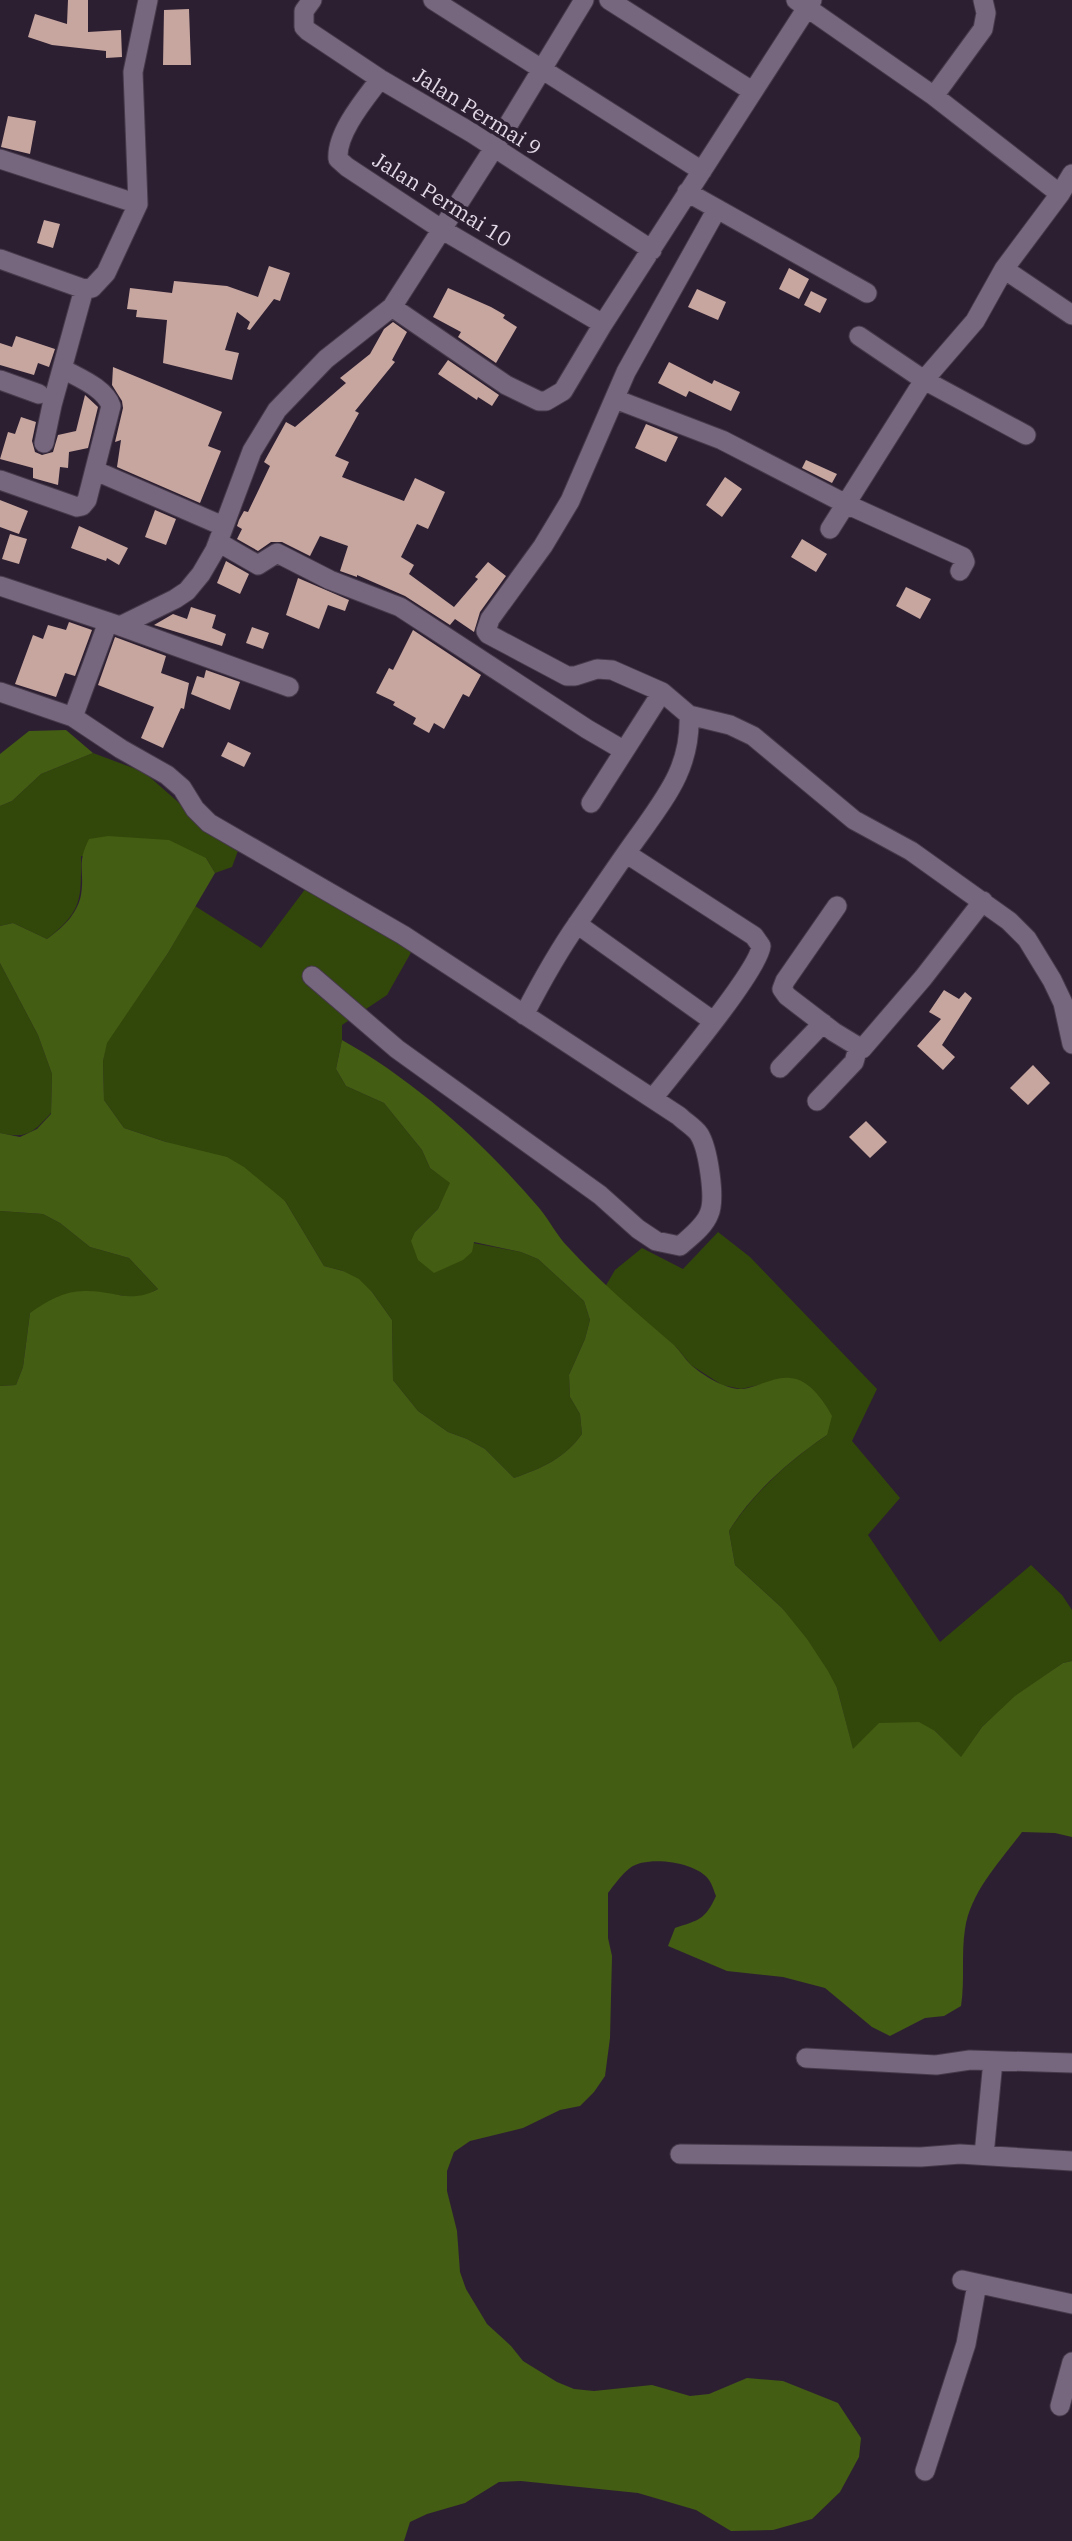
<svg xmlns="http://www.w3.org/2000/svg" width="1072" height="2541" viewBox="0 0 1072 2541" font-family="'IBM Plex Serif',serif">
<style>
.green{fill:#32470a}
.forest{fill:#435d13}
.building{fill:#c7a69f}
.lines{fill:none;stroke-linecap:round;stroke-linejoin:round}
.minor-casing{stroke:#463a4b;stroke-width:21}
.minor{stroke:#77677e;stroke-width:19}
.labels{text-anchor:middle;stroke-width:7;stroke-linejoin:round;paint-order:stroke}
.street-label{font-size:21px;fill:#e2d9e6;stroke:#2d1f32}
</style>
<rect width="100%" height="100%" fill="#2d1f32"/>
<path class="green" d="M 93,753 L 144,772 L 177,801 L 199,824 L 239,848 L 232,867 L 215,873 L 206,858 L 81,856 C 81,899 83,911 47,939 L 13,923 L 0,926 L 0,806 L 12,801 L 41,774 Z
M 306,888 L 413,949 L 387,995 L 342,1025 L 342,1040 L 336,1069 L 346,1086 L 384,1103 L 422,1150 L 430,1168 L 451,1183 L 438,1209 L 415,1232 L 521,1252 L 538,1259 L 584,1301 L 590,1320 L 585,1339 L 569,1375 L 570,1397 L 580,1414 L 582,1434 C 564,1459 542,1468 514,1478 L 485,1449 L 467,1439 L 448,1432 L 418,1411 L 393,1380 L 392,1320 L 372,1292 L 343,1271 L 324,1266 L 285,1201 L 166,1142 L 124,1128 L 104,1100 L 103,1061 L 106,1043 L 168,953 L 195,906 L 261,948 Z
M 0,963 L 38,1035 L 52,1074 L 51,1113 C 33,1133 27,1139 0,1133 Z
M 0,1211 L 43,1214 L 60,1223 L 90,1247 L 129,1258 L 158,1289 L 141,1298 L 85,1291 L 30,1313 L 23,1367 L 16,1385 L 0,1386 Z
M 718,1232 L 750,1257 L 877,1389 L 852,1441 L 900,1498 L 868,1535 L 940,1642 L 1031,1565 L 1062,1595 L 1072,1610 L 1072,1661 L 1063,1663 L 1015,1697 L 982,1727 L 961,1758 L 935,1731 L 853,1750 L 837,1688 L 782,1608 L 735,1565 L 729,1531 C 753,1493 790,1460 827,1435 L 790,1378 L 741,1389 L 722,1385 L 691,1365 L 677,1348 L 605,1287 L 615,1270 L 642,1248 L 683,1269 Z"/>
<path class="forest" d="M 66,730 L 93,753 L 41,774 L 12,801 L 0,806 L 0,754 L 29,731 Z
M 108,836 L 169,840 L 206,858 L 215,873 L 168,953 L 107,1043 L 103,1061 L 104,1100 L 124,1128 L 166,1142 L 227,1157 L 244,1167 L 285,1201 L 324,1266 L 343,1271 L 359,1279 L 372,1292 L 392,1320 L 393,1380 L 418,1411 L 448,1432 L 467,1439 L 485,1449 L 514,1478 C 542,1468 564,1459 582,1434 L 580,1414 L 570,1397 L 569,1375 L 585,1339 L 590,1320 L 584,1301 L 538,1259 L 521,1252 L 474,1242 L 472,1252 L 463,1260 L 434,1273 L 418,1260 L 411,1241 L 415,1232 L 438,1209 L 450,1183 L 430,1168 L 422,1150 L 384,1103 L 346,1086 L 336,1069 L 342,1040 C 417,1082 484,1143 540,1209 C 550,1221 557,1236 568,1247 C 601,1283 637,1313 674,1345 C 680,1351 685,1359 691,1365 C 704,1376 726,1390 743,1389 C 758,1387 775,1376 790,1378 C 809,1379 824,1401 832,1416 L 827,1435 C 790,1460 752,1493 729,1531 L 735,1565 L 782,1608 L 807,1639 L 828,1671 L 837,1688 L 853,1749 L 879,1723 L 919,1722 L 935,1731 L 961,1757 L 982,1727 L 1015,1696 L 1063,1663 L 1072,1661 L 1072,1837 L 1055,1833 L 1022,1832 C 1000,1862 971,1891 965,1929 C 961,1954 965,1980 961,2006 L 944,2016 L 925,2018 L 890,2036 L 872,2027 L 825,1988 L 783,1977 L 727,1971 L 668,1946 L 675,1928 C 699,1920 705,1920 716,1896 C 714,1891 712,1884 709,1880 C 697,1862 647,1855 630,1868 C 622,1874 614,1885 608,1893 L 608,1938 L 612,1956 L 610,2038 L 605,2076 L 594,2092 L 580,2106 L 560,2110 L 523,2128 L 470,2141 L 454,2152 L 447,2171 L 447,2191 L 457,2231 L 460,2272 L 466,2289 L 487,2324 L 511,2346 L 523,2361 L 557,2382 L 574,2389 L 594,2391 L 652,2385 L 690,2396 L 709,2394 L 747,2378 L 783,2381 L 838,2403 L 861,2438 L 859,2457 L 840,2492 L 812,2519 L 773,2530 L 731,2531 L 696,2510 L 638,2493 L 521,2481 L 499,2482 L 465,2503 L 427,2514 L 410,2522 L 404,2541 L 0,2541 L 0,1386 L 16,1385 L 23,1367 L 30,1313 C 47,1301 65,1290 87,1291 C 115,1291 131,1304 158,1289 L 129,1258 L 90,1247 L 60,1223 L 43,1214 L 0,1211 L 0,1133 L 20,1137 L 37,1129 L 51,1114 L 52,1074 L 38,1035 L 0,963 L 0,926 L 13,923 L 47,939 C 62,928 77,915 81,895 C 85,870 76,865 89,839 Z"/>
<path class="building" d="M 68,0 L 88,0 L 88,32 L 121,30 L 122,57 L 106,58 L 106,51 L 52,45 L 28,37 L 35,14 L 67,24 Z
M 189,9 L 191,65 L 163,65 L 164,10 Z
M 8,116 L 36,121 L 30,154 L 1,147 Z
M 44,220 L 60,224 L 53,248 L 37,243 Z
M 269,266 L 290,273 L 280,301 L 274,299 L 250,330 L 247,329 L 250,322 L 237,312 L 225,350 L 239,353 L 232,380 L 163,363 L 167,320 L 136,317 L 137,310 L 127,309 L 130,288 L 172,293 L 174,281 L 227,286 L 258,297 Z
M 789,268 L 809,279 L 799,299 L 779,289 Z
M 448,288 L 491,307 L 505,315 L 503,318 L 517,327 L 496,363 L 458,337 L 461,332 L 433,317 Z
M 697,289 L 726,302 L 718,320 L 688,307 Z
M 811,291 L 827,299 L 820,313 L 804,305 Z
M 393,322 L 407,332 L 392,360 L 395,362 L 355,411 L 359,413 L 335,456 L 349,462 L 342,477 L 404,501 L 415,478 L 445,492 L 428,529 L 417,524 L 401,557 L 414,565 L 409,574 L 454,607 L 478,579 L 475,577 L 488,562 L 506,576 L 480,612 L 474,632 L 455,619 L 450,625 L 405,596 L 357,575 L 357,577 L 340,571 L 348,546 L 320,536 L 310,556 L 282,542 L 271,542 L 258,551 L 237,539 L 242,529 L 237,526 L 239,520 L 244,511 L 248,512 L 270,466 L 264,462 L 286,422 L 295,427 L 346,383 L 340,378 L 370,354 L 384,329 Z
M 16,336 L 55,349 L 49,367 L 38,363 L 34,375 L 0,365 L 0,343 L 12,347 Z
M 448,360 L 499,395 L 492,406 L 478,397 L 477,400 L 438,374 Z
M 669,362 L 712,384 L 714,380 L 740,392 L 731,411 L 689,391 L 686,397 L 658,383 Z
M 113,367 L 222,412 L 208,446 L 221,451 L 200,503 L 117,467 L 121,440 L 115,442 L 123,408 L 122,401 L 112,385 Z
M 85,395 L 98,407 L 88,448 L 69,452 L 68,468 L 60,467 L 58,485 L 33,478 L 33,468 L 0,459 L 8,432 L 15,434 L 21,417 L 36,422 L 32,441 L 35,452 L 42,455 L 53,452 L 58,435 L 76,431 Z
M 646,424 L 678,437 L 666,462 L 635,448 Z
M 806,460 L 837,474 L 832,483 L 802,468 Z
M 725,477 L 742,489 L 722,517 L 706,505 Z
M 0,500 L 28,511 L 19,534 L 0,527 Z
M 155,510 L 176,519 L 166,545 L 145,537 Z
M 79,526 L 128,548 L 119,565 L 107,558 L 106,561 L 71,548 Z
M 10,534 L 27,539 L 19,564 L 2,559 Z
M 802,539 L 827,554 L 816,572 L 791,557 Z
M 226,561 L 249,574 L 240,594 L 217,583 Z
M 298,578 L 349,600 L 345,611 L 328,605 L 319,629 L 286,615 Z
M 906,587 L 931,599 L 920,619 L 896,606 Z
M 191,607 L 216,615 L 212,628 L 226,634 L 222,646 L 154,625 L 173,614 L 187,619 Z
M 69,622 L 92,630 L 75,676 L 65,673 L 56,697 L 15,684 L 33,635 L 43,639 L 48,625 L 66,630 Z
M 252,627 L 269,633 L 263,649 L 246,643 Z
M 413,630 L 481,675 L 469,697 L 463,694 L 444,729 L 434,723 L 429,733 L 413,724 L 416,718 L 393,705 L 395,702 L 376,693 L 389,668 L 393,670 Z
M 115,637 L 166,656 L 161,673 L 189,683 L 184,709 L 181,708 L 163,748 L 141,738 L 154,707 L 98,685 Z
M 206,670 L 240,682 L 230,710 L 191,694 L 197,676 L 204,678 Z
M 228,742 L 251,753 L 244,767 L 221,756 Z
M 944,990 L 959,999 L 965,992 L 972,998 L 942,1045 L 955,1057 L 943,1070 L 917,1046 L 941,1019 L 929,1012 Z
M 1033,1065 L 1050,1083 L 1028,1105 L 1010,1088 Z
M 866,1121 L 887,1142 L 870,1158 L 849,1137 Z"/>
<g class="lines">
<defs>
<path id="minor" d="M 312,0 L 304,11 L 304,27 L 308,31 L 380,79 L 472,133 L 652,250
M 433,0 L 702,171
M 609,0 L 752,91
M 796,0 L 934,96 L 1060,194
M 380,79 C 365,99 336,133 338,159 L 347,167 L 441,229 L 603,324
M 934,96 L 983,29 L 986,13 L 983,0
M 0,159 L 138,204 L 106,273 L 92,288 L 84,289 L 0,259
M 687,192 L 867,293
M 138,204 L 133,72 L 148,0
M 1004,269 L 1072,315
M 392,307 L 506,385 L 539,401 L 546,401 L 563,391 L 603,324 L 812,0
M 859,336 L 924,380 L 1026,435
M 0,380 L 39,394
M 615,399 L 722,440 L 846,504 L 963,557 L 965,562 L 960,571
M 44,443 L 52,405 L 84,289
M 96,471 L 223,526
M 0,480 L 77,507 L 82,506 L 87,500 L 111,406 C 105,388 79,378 63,369
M 830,529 L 924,380 L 975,321 L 1004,269 L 1060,194 L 1072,174
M 218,542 L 258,565 L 277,553 L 330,580 L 400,607 L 587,729 L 623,750
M 0,586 L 120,626 L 289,687
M 120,626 L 175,599 L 187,591 L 201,574 L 215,550 L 252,451 L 277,410 L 326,359 L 392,307 L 494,148 L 584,0
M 0,692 L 73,717 L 121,749 L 167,775 L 182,788 L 195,809 L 209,823 L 403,935 L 679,1116 C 685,1122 694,1127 699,1134 C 708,1148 716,1199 709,1214 C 704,1227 690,1237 680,1246 L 656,1241 L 638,1229 L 600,1195 L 397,1049 L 312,976
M 689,715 L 662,692 L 612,670 L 597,669 L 575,676 L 567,676 L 488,634 L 486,631 L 490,619 L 543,546 L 570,501 L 626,372 L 717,209
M 73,717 L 108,622
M 591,803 L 662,692
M 627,854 L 754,936 L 761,946 C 759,970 673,1073 653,1098
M 837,906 L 785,981 L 782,989 L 787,996 L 834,1032 L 862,1049 L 923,978 L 983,901
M 577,924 L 713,1021
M 524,1015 C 540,984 557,953 578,923 C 599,893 620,861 642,831 C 669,793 691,764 689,715 L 730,725 L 753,736 L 854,820 L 911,851 L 1009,921 L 1027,939 L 1052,980 L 1063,1003 L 1072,1044
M 780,1068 L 823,1023
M 817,1101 L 854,1062 L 858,1048
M 806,2058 L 936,2065 L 970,2060 L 1072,2063
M 680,2154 L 921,2157 L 960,2154 L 1072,2161
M 984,2155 L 993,2061
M 962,2280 L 1072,2304
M 1060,2406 L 1072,2362
M 925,2471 L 966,2344 L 977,2284"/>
</defs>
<use href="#minor" class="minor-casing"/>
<use href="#minor" class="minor"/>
</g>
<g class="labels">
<g class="street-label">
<text transform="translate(477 112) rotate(32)" y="7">Jalan Permai 9</text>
<text transform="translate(442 200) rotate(32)" y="7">Jalan Permai 10</text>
</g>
</g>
</svg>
